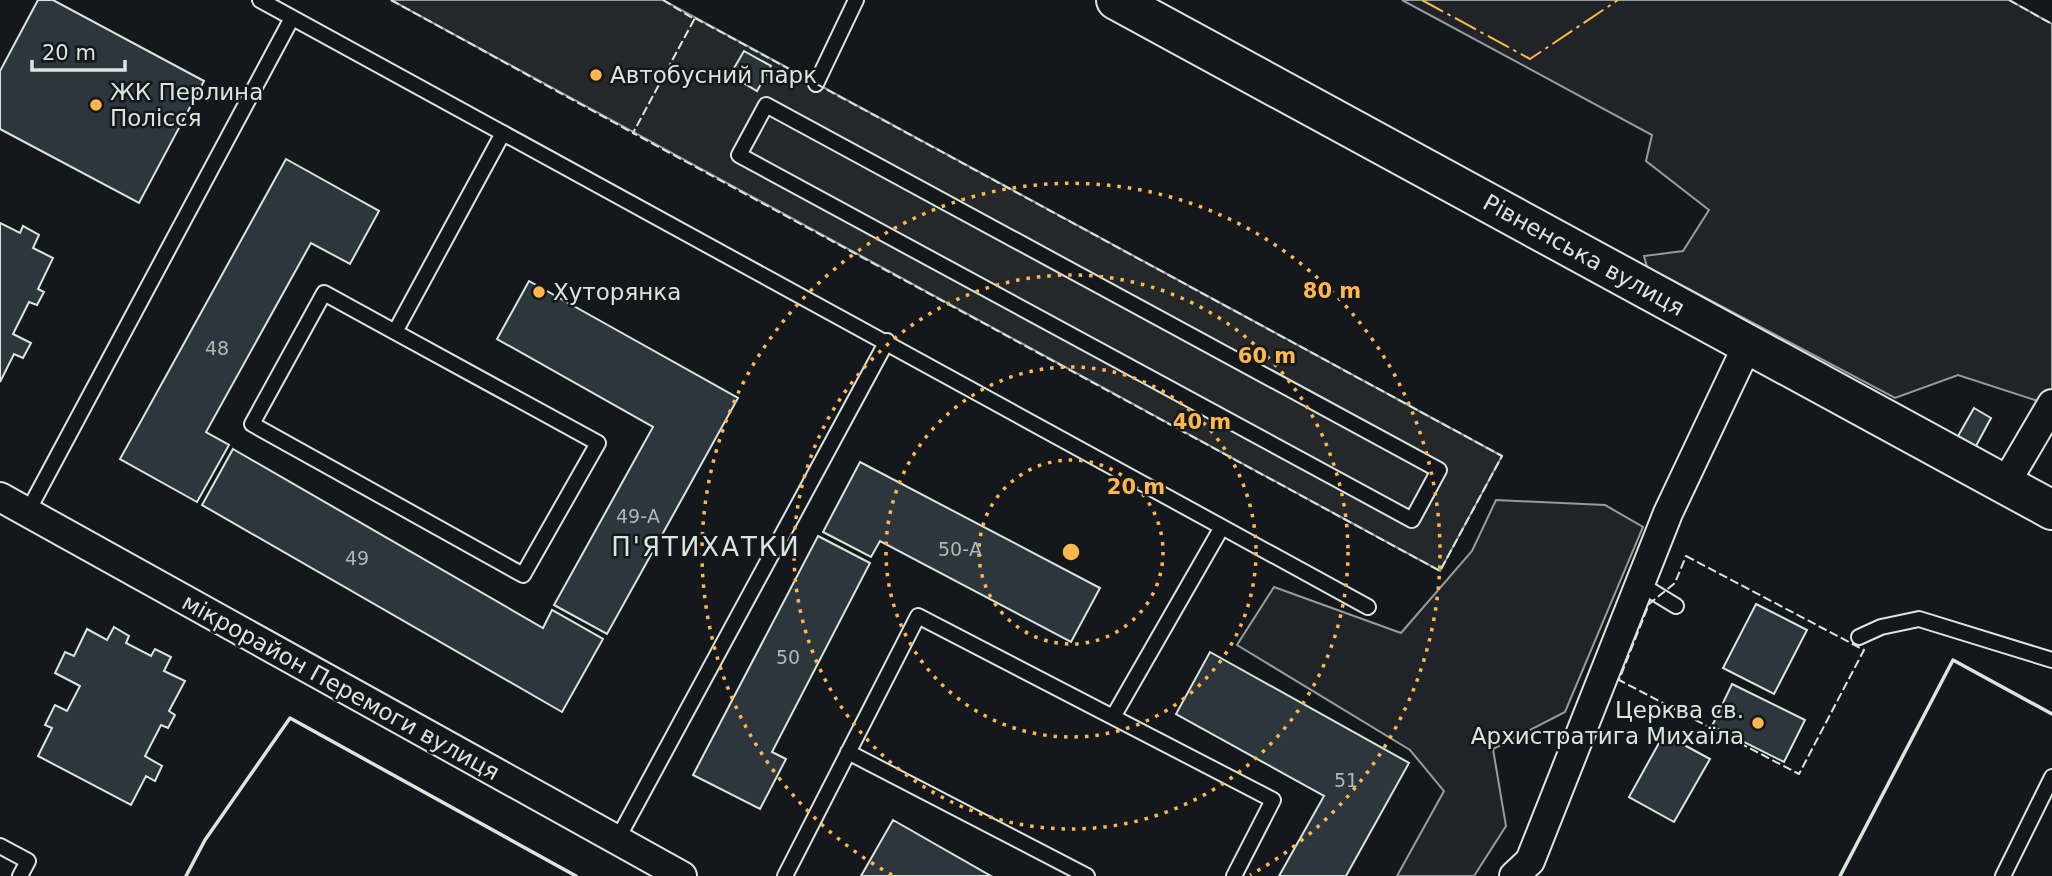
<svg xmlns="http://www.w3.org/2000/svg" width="2052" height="876" viewBox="0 0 2052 876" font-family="'DejaVu Sans',sans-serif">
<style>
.green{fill:#202428;stroke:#939e99;stroke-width:2}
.parking{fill:#24282b;stroke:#939e99;stroke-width:2}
.building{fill:#2c363c;stroke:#d8e6dc;stroke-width:2}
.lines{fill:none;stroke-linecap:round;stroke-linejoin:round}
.service-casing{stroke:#d8e6dc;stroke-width:18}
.minor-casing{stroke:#d8e6dc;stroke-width:32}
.secondary-casing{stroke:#d8e6dc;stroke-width:42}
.service{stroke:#14181c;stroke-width:14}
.minor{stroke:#14181c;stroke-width:28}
.secondary{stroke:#14181c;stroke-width:38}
.fence{stroke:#d8e6dc;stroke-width:2;stroke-dasharray:9 3.5;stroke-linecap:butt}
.wall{stroke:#d8e6dc;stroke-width:3.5}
.power{stroke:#ffb74d;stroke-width:2;stroke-dasharray:24 5 3.5 5;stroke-linecap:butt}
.ring{fill:none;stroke:#ffb74d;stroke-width:3.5;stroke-dasharray:3.5 7}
.poi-dot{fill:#ffb74d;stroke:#14181c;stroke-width:2.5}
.labels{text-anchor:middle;stroke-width:5;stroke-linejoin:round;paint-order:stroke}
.number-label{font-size:19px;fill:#adbab4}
.poi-label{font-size:23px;fill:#d8e6dc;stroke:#14181c;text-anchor:start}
.street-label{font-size:23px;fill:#d8e6dc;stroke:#14181c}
.quarter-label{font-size:26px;letter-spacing:2px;fill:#d8e6dc;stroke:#14181c}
.centre{fill:#ffb74d;stroke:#14181c;stroke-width:3.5}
.ring-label{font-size:21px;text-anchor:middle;font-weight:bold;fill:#ffb74d;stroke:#14181c;stroke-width:5;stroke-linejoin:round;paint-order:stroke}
</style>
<rect width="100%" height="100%" fill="#14181c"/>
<path class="green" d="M 1402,0 L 2009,0 L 2052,24 L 2052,431 L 2044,403 L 1958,375 L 1895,398 L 1647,267 L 1644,256 L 1683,251 L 1709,210 L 1646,161 L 1652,135 Z
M 1496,500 L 1605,505 L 1643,527 L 1565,712 L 1493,749 L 1506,826 L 1474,876 L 1397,876 L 1444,791 L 1410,750 L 1237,645 L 1274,587 L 1401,633 L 1472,551 Z"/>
<path class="parking" d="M 391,0 L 663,0 L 1502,456 L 1440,571 Z"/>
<path class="building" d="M 38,0 L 53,0 L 204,81 L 139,203 L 0,129 L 0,71 Z
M 744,51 L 771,66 L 757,91 L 730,75 Z
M 286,159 L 379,211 L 350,264 L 311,243 L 206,432 L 229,445 L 197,502 L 120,459 Z
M 0,223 L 20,233 L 23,226 L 39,235 L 33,248 L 53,258 L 38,289 L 44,292 L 37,305 L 29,302 L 13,334 L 31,343 L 23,358 L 14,354 L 0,382 Z
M 529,281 L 738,398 L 607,634 L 554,605 L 653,427 L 497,339 Z
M 1974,408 L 1991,418 L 1976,446 L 1958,436 Z
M 233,449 L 543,628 L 552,610 L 603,639 L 562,712 L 202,505 Z
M 860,462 L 1100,588 L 1071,642 L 880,541 L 871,557 L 823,532 Z
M 818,536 L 870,563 L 772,752 L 786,759 L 760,809 L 693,775 Z
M 1756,604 L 1807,630 L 1774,694 L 1723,668 Z
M 114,627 L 129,636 L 126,643 L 151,656 L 155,649 L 171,657 L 164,671 L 185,681 L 169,711 L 175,715 L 168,728 L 161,725 L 145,756 L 162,766 L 155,781 L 146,776 L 131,805 L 38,756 L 52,728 L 45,725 L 55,705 L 67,711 L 80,686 L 55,673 L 65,652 L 74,656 L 87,629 L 107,640 Z
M 1210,652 L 1409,763 L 1346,876 L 1279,876 L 1324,796 L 1176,714 Z
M 1732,684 L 1805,720 L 1784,762 L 1712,726 Z
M 1664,734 L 1710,759 L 1674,822 L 1629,797 Z
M 893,820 L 991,876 L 861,876 Z"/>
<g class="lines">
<defs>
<path id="service" d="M 260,0 L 1368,607
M 816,84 L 856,0
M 766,105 L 1439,470 L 1412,520 L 739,155 Z
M 395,332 L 598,443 L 523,575 L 252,424 L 324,293 L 395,332 L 503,133
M 27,513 L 292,18
M 1640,584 L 1676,606
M 1859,637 L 1881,627 L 1919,619 L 2052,660
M 1113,717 L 1222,527
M 848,752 L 1087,876
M 617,840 L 887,341
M 0,846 L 28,861 L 20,876
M 785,876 L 918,616 L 1273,800 L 1234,876
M 2003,876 L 2052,777"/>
<path id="minor" d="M 2005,484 L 2052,404
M 0,497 L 682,876
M 1514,876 L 1530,861 L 1668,513 L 1748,344"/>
<path id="secondary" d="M 1116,0 L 2052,510"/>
</defs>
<use href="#service" class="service-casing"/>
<use href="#minor" class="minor-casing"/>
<use href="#secondary" class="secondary-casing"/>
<use href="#service" class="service"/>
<use href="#minor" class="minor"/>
<use href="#secondary" class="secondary"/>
<path class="fence" d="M 391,0 L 633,133
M 663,0 L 694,19
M 2009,0 L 2052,24
M 695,18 L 1502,456 L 1440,571 L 633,133 Z
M 1686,556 L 1864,650 L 1799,774 L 1619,680 L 1649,604 L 1675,583 Z"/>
<path class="wall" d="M 186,876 L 205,840 L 290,718 L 576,876
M 1840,876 L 1953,660 L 2052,714"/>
<path class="power" d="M 1422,0 L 1530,59 L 1618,0"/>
</g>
<g class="ring">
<circle cx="1071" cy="552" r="92"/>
<circle cx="1071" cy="552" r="185"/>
<circle cx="1071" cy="552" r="277"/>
<path d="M892 875A369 369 0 1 1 1250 875"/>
</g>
<g class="poi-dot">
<circle cx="596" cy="75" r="7"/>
<circle cx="96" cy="105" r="7"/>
<circle cx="539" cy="292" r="7"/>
<circle cx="1758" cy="723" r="7"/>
</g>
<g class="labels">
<g class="number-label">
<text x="217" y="355">48</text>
<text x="638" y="523">49-А</text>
<text x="960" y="556">50-А</text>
<text x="357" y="565">49</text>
<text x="788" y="664">50</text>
<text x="1346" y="787">51</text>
</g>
<g class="poi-label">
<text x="610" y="83">Автобусний парк</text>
<text x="110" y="100">ЖК Перлина<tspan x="110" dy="26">Полісся</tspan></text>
<text x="553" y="300">Хуторянка</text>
<text x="1744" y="718" text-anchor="end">Церква св.<tspan x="1744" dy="26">Архистратига Михаїла</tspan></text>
</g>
<g class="street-label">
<text transform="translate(1584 255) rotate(29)" y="8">Рівненська вулиця</text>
<text transform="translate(341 687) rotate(29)" y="8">мікрорайон Перемоги вулиця</text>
</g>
<g class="quarter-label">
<text x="706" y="556">П'ЯТИХАТКИ</text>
</g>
</g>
<circle cx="1071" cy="552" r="10" class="centre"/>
<g class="ring-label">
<text x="1332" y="298">80 m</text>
<text x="1267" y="363">60 m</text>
<text x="1202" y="429">40 m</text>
<text x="1136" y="494">20 m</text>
</g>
<path d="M32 60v10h93v-10" fill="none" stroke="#d8e6dc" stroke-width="3.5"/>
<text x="42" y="60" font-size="21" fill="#d8e6dc" stroke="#14181c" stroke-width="5" paint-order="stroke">20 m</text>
</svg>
